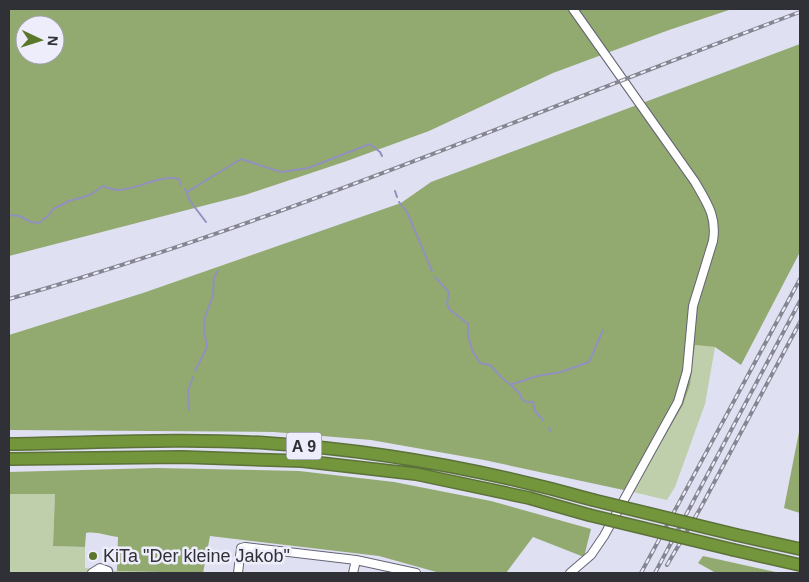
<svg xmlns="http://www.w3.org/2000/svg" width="809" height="582" viewBox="0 0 809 582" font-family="Helvetica,sans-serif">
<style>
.green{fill:#bfceab}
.forest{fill:#92a970;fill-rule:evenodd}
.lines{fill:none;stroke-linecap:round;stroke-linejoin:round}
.stream{stroke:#9291bd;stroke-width:2}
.minor-casing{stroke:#636474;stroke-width:10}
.highway-casing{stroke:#5c723a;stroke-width:14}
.minor{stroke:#fff;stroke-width:8}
.highway{stroke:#73953b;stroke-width:11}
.rail-casing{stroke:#868693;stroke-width:4}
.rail{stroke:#ededfc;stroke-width:2;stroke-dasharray:5.5;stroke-linecap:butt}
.highway-bridge-casing{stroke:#5c723a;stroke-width:14;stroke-linecap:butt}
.highway-bridge{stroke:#73953b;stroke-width:11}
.poi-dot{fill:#5b772b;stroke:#ededfc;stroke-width:2}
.labels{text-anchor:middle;stroke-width:5;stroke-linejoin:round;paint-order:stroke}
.shield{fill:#ededfc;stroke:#696972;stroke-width:1}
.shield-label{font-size:16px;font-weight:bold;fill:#303037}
.poi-label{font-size:18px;fill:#303037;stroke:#ededfc;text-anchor:start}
</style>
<rect width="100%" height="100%" fill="#dfe0f2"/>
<path class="green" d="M 695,345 L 715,347 L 705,404 L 675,487 L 667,500 L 633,492 L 683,405 L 690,385 Z
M 9,494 L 55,494 L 53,546 L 85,547 L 85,568 L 117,571 L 170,572 L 170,573 L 9,573 Z"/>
<path class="forest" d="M 9,9 L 732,9 L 669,30 L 553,73 L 429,131 L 344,162 L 245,195 L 9,256 ZM 25,25 L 55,25 L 55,55 L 25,55 Z
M 800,44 L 800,252 L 741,365 L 715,347 L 695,345 L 690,385 L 683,405 L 633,492 L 484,460 L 371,440 L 274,432 L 9,430 L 9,335 L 143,293 L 401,203 L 431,182 Z
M 800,427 L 800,513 L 784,508 Z
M 156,468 L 299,471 L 394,482 L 491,501 L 591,529 L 584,557 L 533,537 L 506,573 L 440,573 L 379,556 L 210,536 L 203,573 L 117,571 L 118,537 C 108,536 96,531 86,533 L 85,547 L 53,546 L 55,494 L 9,494 L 9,472 Z
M 703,556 L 780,573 L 716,573 L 698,563 Z"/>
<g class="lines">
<path class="stream" d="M 185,189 L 190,201 L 206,222
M 395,191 L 397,197
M 187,192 L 241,159 L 281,172 L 308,168 L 370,144 L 380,152 L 382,156
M 399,202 L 407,212 L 432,271
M 9,215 L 19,216 L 31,222 L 39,223 L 49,215 L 53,209 L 69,201 L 90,195 L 103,186 C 108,188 114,190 119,190 C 138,189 161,174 179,179 L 181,185
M 435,277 L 449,292 L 447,303 L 449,309 L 468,324 L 468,336 L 472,350 L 480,363 L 490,365 L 502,378 L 511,385 L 520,394 L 521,398 L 526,402 L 533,402 L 535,411 L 543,420
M 195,371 L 207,347 L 204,329 L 205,317 L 213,296 L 214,277 L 218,271
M 513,384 L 537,376 L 561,372 L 589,362 L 603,330
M 189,410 L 188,390 L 193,377
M 549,428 L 551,431"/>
<defs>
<path id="minor" d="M 92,573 L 100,568 L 108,571 L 108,573
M 238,573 L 241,548 L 245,547 L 356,560 L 416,573
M 353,573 L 356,560
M 570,573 L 591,555 L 604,536 L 678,402 L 687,371 L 693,306 L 713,241 C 717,216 707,203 695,182 L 573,9"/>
<path id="highway" d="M 9,444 C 94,443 181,438 266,443 C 377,450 486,470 593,500
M 9,459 L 182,457 L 302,461 L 416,474 L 529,498 L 589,515
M 737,535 L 800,549
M 734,550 L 800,565"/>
</defs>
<use href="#minor" class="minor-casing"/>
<use href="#highway" class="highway-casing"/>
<use href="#minor" class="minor"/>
<use href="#highway" class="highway"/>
<defs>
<path id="rail" d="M 9,299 C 278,223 538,110 800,12
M 667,565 L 700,509 L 800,322
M 641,573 L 800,279
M 655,573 L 800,301"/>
</defs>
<use href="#rail" class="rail-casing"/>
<use href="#rail" class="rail"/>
<defs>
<path id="highway-bridge" d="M 593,500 L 737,535
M 589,515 L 734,550"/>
</defs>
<use href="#highway-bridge" class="highway-bridge-casing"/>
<use href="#highway-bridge" class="highway-bridge"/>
</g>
<circle class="poi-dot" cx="93" cy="556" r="5"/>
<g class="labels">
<rect class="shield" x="286.5" y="432.5" width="35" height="27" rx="4"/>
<g class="shield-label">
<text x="304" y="452">A 9</text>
</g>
<g class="poi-label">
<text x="103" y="562">KiTa "Der kleine Jakob"</text>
</g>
</g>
<rect width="809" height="582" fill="none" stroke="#303037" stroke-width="20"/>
<g transform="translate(40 40) rotate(94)"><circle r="24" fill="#ededfc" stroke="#a1a1ad"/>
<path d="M0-4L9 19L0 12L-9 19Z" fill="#5b772b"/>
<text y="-8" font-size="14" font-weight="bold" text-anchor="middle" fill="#303037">N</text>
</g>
</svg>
